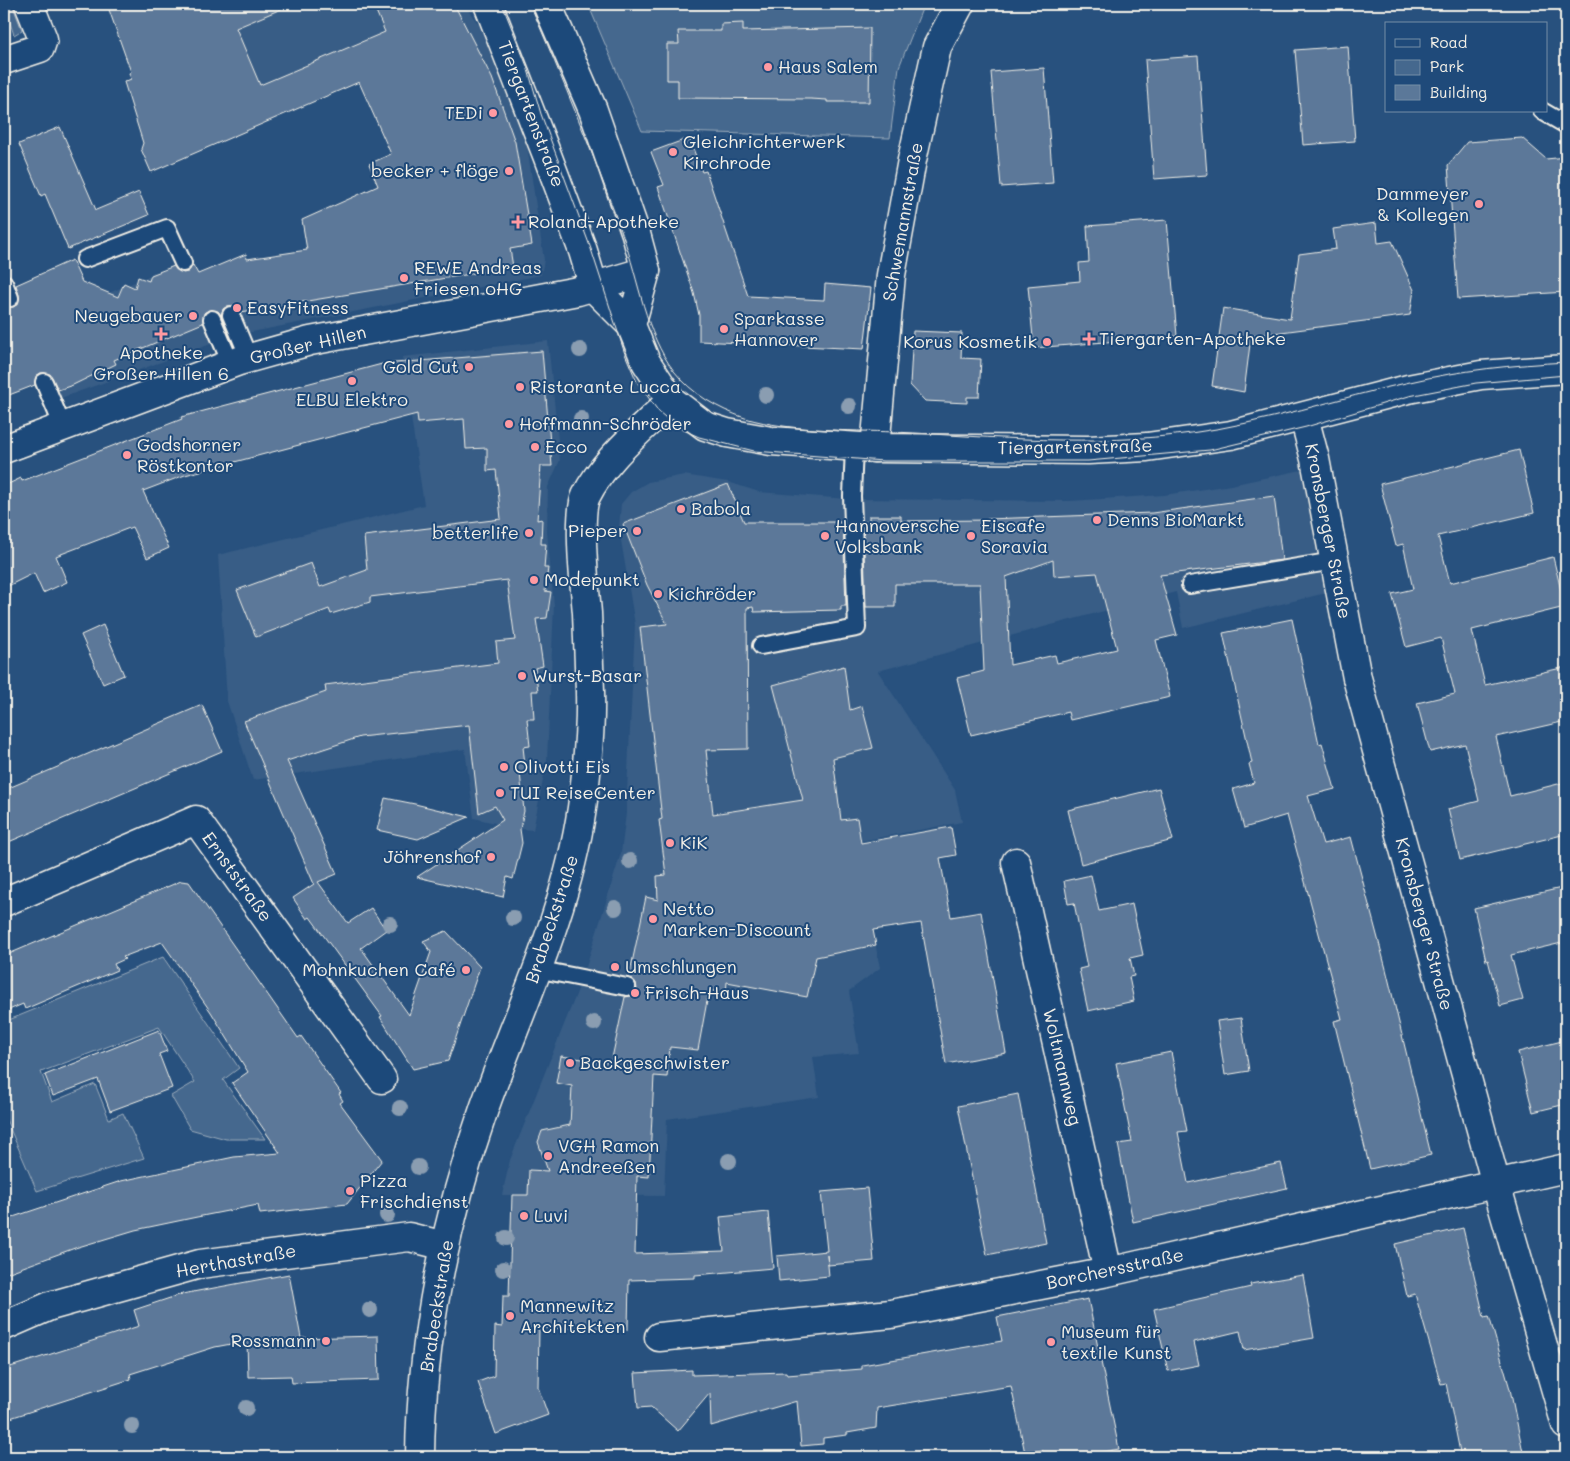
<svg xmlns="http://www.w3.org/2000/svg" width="1570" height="1461" viewBox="0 0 1570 1461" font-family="Mali,sans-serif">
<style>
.built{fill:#375d86}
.green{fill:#45688e;stroke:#9cacbb}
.building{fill:#5b7899;stroke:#f4f1e8;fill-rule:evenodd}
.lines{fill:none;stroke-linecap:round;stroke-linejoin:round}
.service-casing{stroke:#f4f1e8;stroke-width:20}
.minor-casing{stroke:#f4f1e8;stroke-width:31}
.tertiary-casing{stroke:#f4f1e8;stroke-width:31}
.secondary-casing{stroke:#f4f1e8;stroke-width:31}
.service{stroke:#1f4a7a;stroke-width:16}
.minor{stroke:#1f4a7a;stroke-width:28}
.tertiary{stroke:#1f4a7a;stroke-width:28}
.secondary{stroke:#1f4a7a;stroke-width:28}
.tram{stroke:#f4f1e8;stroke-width:1}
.tree{fill:#8a9db1}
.poi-dot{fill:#ff9aa2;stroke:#1f4a7a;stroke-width:2}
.labels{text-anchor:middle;stroke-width:4;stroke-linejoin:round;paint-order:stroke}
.poi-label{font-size:18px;fill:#f4f1e8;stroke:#1f4a7a;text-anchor:start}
.street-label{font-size:18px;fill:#f4f1e8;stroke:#1f4a7a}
</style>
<rect width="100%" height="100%" fill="#28517e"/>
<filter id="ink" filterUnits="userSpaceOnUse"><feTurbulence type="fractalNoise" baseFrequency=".02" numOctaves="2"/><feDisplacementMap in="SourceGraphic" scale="10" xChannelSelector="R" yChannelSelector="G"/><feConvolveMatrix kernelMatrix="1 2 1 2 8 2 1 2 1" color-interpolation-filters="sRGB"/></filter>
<g filter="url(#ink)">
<path class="built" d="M 294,4 L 463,4 L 481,27 L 524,125 L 544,260 L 541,275 L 236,335 L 61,398 L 12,286 L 44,273 L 90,300 L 103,295 L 105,291 L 109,293 L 151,275 L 153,272 L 157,273 L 190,260 L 198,274 L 235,259 L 247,257 L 247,261 L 298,251 L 299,254 L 307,252 L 302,220 L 378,186 L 369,164 L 391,154 L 359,82 L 226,140 L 217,118 L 216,36 Z
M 548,341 L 560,460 L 548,487 L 547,532 L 554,606 L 547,760 L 533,830 L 520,829 L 474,818 L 465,749 L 253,780 L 227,701 L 218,555 L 424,505 L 402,357 Z
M 1311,468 L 1330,592 L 1183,628 L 1176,592 L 878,671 L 955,790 L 962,822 L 856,842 L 880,968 L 849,991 L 859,1053 L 813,1057 L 819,1097 L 667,1119 L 664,1196 L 502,1195 L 510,1160 L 583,977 L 621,853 L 626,813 L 635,625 L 619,528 L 621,504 L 631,492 L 648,482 L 684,475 L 728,482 L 759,492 L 847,499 L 1070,501 L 1164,495 L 1231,485 Z"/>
<path class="green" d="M 4,4 L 12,4 L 22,30 L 14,35 Z
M 588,4 L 924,4 L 899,67 L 890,138 L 642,131 Z
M 163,957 L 239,1068 L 223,1080 L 265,1139 L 226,1139 L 190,1129 L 171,1096 L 195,1082 L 159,1027 L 41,1072 L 52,1102 L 95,1084 L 109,1119 L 123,1113 L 144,1158 L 37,1191 L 4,1115 L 4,1022 Z"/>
<path class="building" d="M 107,4 L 293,4 L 236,28 L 260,85 L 385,32 L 373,4 L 454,4 L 492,78 L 515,142 L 532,245 L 510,249 L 513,267 L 241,312 L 237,307 L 228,306 L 223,309 L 221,315 L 218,311 L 209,310 L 204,313 L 203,323 L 114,360 L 116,364 L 73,385 L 58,390 L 50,374 L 41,373 L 36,376 L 35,385 L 4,397 L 4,306 L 13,307 L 18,304 L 19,295 L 16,285 L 72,260 L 82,282 L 118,297 L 124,283 L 135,288 L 138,277 L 149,281 L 151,275 L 174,266 L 183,273 L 188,272 L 193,265 L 198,274 L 246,254 L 247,259 L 307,250 L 302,220 L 378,186 L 369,164 L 391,154 L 359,82 L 151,172 L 141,149 L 143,143 L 124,82 L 131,79 L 129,73 L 131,72 Z
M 743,23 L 743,31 L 870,28 L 869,102 L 827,102 L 827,100 L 811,99 L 678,98 L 678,80 L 667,80 L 667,44 L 679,44 L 678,31 L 721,31 L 721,24 Z
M 1348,46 L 1355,141 L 1303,145 L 1295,50 Z
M 1198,56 L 1207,175 L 1154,179 L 1145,60 Z
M 1044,68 L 1053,183 L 1001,187 L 991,72 Z
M 60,127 L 96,210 L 139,192 L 149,215 L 68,249 L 45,194 L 41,196 L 19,144 Z
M 689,138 L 702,172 L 706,171 L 748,296 L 824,300 L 825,284 L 871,288 L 864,349 L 699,341 L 699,315 L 694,293 L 658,187 L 664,185 L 651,152 Z
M 1522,138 L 1546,159 L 1566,157 L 1566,292 L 1458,299 L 1448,165 L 1467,142 Z
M 1167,220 L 1177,336 L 1034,348 L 1028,286 L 1080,281 L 1079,263 L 1089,262 L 1087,226 Z
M 1376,223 L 1378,243 L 1392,241 L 1414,290 L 1410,315 L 1251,336 L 1244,392 L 1212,386 L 1223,308 L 1290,319 L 1299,254 L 1336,249 L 1333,229 Z
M 913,331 L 962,333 L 961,358 L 981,359 L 979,397 L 967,397 L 967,403 L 925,401 L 910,385 Z
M 542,351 L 552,466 L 541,466 L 537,520 L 542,519 L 541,544 L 546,544 L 544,568 L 548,568 L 545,591 L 551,592 L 547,618 L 536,619 L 543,666 L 535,668 L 538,691 L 532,691 L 534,719 L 527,719 L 530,746 L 523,747 L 526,773 L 520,773 L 524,811 L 520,829 L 522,843 L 513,879 L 507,877 L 503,897 L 417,877 L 503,820 L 495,806 L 479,813 L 469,725 L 360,737 L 287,761 L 337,874 L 318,882 L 348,923 L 371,908 L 386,930 L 361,948 L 409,1015 L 431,952 L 423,941 L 446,931 L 480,967 L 448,1061 L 413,1069 L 380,1017 L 382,1016 L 310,917 L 307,919 L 293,898 L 314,884 L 244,721 L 326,692 L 325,685 L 498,663 L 496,642 L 515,640 L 507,580 L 370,597 L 370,602 L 331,614 L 329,609 L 256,637 L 237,590 L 311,563 L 320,587 L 367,570 L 364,536 L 501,519 L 496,470 L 487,471 L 487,448 L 466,449 L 464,419 L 418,423 L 417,414 L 185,475 L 143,491 L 169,548 L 147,558 L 132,527 L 56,556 L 67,582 L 43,593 L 34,573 L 4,588 L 4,486 L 21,478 L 22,481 L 182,419 L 181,417 L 382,364 Z
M 1519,450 L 1534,513 L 1438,536 L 1450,583 L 1553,557 L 1565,607 L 1472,630 L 1485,685 L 1566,667 L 1566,721 L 1496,737 L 1510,796 L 1566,782 L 1566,834 L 1460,860 L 1448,809 L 1479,801 L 1465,744 L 1430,752 L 1417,703 L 1455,694 L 1441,638 L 1406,647 L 1392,594 L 1413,589 L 1403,544 L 1396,546 L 1380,484 Z
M 728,484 L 744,522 L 843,522 L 846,606 L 841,606 L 841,610 L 754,612 L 753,607 L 747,608 L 748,749 L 706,750 L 713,814 L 803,800 L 773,685 L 844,666 L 850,710 L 862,706 L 873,748 L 833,758 L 841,820 L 857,818 L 861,843 L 951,827 L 956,855 L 940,858 L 951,917 L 981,912 L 1006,1053 L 946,1064 L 921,923 L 873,930 L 876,945 L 816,957 L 807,997 L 727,982 L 726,994 L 709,990 L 698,1050 L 670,1047 L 667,1077 L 654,1076 L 649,1177 L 637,1176 L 635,1254 L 724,1251 L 720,1217 L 768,1212 L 773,1268 L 695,1275 L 695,1278 L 629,1280 L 628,1329 L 539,1328 L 538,1387 L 548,1415 L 496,1434 L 478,1382 L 494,1376 L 495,1326 L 502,1327 L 503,1296 L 509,1296 L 512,1195 L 528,1195 L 529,1170 L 548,1171 L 538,1142 L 542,1131 L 570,1125 L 572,1086 L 556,1083 L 561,1056 L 611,1063 L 625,997 L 631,996 L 637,989 L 636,983 L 629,977 L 646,897 L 658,900 L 657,876 L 666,875 L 659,820 L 662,819 L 640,627 L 667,624 L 647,585 L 623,524 Z
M 1274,496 L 1282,560 L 1160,575 L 1177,635 L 1156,640 L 1170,697 L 1070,720 L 1068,712 L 971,735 L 957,678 L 984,671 L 980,584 L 895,584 L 895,607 L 866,607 L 863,522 L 869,522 L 869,516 L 901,516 L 901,521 L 987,520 L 987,519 L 1152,513 ZM 1053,560 L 1054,576 L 1097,573 L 1117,649 L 1057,663 L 1055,655 L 1010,665 L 1006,577 Z
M 1292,619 L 1319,744 L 1322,743 L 1335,789 L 1308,796 L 1323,844 L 1351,837 L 1386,969 L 1431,1155 L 1370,1169 L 1334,1021 L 1342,1019 L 1287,815 L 1244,828 L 1233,789 L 1254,783 L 1249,764 L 1252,763 L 1223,633 Z
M 103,625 L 124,675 L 103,684 L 81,635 Z
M 202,705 L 222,751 L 4,844 L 4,790 Z
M 1159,788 L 1173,840 L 1081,864 L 1068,810 Z
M 385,798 L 415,804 L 469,817 L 418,839 L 377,830 Z
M 1091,875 L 1099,911 L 1132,904 L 1143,955 L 1130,958 L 1134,976 L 1129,977 L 1134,1001 L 1088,1011 L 1079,969 L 1087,967 L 1074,903 L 1068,904 L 1064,881 Z
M 181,881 L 189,882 L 298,1038 L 301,1036 L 341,1093 L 339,1094 L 343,1101 L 340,1103 L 382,1160 L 347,1204 L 260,1214 L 258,1205 L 197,1217 L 135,1230 L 75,1248 L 4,1274 L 4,1220 L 121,1181 L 234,1157 L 280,1153 L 232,1083 L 248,1072 L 211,1012 L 162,942 L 123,957 L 125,959 L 114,964 L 117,970 L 25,1009 L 23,1004 L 4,1012 L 4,956 Z
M 1566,887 L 1566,942 L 1511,955 L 1523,1000 L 1500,1006 L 1488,960 L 1486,961 L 1474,908 Z
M 1241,1018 L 1249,1071 L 1225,1075 L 1217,1021 Z
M 159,1030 L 167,1051 L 159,1054 L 172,1088 L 110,1111 L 98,1079 L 53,1096 L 45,1075 Z
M 1566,1040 L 1566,1104 L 1533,1112 L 1518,1052 Z
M 1171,1052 L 1187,1131 L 1178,1132 L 1188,1183 L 1281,1163 L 1287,1188 L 1133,1222 L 1118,1144 L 1132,1142 L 1116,1063 Z
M 1018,1094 L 1046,1243 L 987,1255 L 958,1106 Z
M 867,1188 L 874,1261 L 828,1265 L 827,1255 L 829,1276 L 779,1281 L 777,1256 L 827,1251 L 821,1192 Z
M 1463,1228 L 1484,1317 L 1489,1316 L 1510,1389 L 1524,1457 L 1461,1457 L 1446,1383 L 1441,1384 L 1415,1294 L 1407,1296 L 1395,1244 Z
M 289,1274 L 301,1338 L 378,1336 L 379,1380 L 292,1383 L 291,1376 L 248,1377 L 247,1341 L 215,1347 L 130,1374 L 131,1379 L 4,1420 L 4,1369 L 139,1326 L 134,1310 L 182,1294 Z
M 1303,1275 L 1314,1338 L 1244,1350 L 1240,1331 L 1194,1342 L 1199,1365 L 1168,1371 L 1154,1309 L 1251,1287 L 1250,1284 Z
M 1088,1299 L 1119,1449 L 1076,1457 L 1044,1457 L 1042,1450 L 1025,1453 L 1011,1386 L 877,1408 L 876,1428 L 847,1433 L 847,1435 L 823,1438 L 823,1444 L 801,1446 L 797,1401 L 711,1426 L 710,1393 L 678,1431 L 651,1407 L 638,1408 L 635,1373 L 692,1370 L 692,1375 L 786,1372 L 787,1375 L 862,1369 L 862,1365 L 1002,1341 L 997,1317 Z"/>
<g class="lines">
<defs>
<path id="service" d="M 1542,111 L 1566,125
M 85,259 L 167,228 L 183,263
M 4,283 L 10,298
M 231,315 L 249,358
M 212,319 L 231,364
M 44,382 L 63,427
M 1190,585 L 1334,561
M 761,646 L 857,628 L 852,496 L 854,447
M 536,969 L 627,987"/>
<path id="minor" d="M 4,60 L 40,48 L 43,39 L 29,4
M 1304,417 L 1315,459 L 1357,678 L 1496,1184 L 1566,1425
M 875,448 L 891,275 L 912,160 L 937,47 L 960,4
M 1016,862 L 1108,1272
M 4,902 L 196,820 L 382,1079
M 4,1326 L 50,1306 L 200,1264 L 409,1237 L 445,1246
M 659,1337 L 891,1314 L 1108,1272 L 1566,1168"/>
<path id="tertiary" d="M 4,449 L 239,361 L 310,341 L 578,291 L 646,271"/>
<path id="secondary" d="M 488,4 L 547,155 L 583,251 L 594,288 L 631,325 L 646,362 L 671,400 L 705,426 L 727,433 L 771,441 L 875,448 L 1088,450 L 1147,447 L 1231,435 L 1408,389 L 1481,375 L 1566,369
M 547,4 L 593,110 L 636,234 L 646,271 L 631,325
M 420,1457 C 421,1339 446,1217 485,1106 C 520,1009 567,912 582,808 C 587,770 591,730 590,691 C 589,665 588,639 587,613 C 585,589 577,515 586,496 C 605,458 642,430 671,400"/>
</defs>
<use href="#service" class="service-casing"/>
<use href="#minor" class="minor-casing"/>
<use href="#tertiary" class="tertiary-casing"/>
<use href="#secondary" class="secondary-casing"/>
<use href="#service" class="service"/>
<use href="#minor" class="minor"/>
<use href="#tertiary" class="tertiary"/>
<use href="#secondary" class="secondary"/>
<path class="tram" d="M 502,4 L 527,66 L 541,114 L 591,249 L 625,354 L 637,382 L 659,412 L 677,427 L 699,437 L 754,451 L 883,461 L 1088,461 L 1210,450 L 1306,427 L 1409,396 L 1476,383 L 1566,375
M 530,4 C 563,80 595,158 623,236 C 639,280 645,333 674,371 C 692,394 718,409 745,418 C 793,432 846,430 895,432 C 994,437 1093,447 1191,433 C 1266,423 1337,398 1410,382 C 1461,370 1513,365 1566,362"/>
</g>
<g class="tree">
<circle cx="580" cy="350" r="8"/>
<circle cx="766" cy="395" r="8"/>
<circle cx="849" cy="406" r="8"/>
<circle cx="581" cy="419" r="8"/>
<circle cx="630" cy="861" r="8"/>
<circle cx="615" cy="908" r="8"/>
<circle cx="513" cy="918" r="8"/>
<circle cx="390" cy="924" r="8"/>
<circle cx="594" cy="1023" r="8"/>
<circle cx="400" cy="1108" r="8"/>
<circle cx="729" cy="1161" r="8"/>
<circle cx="418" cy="1167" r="8"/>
<circle cx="387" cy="1215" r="8"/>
<circle cx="506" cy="1238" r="8"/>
<circle cx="503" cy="1269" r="8"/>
<circle cx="370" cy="1310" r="8"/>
<circle cx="246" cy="1408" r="8"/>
<circle cx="132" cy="1426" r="8"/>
</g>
</g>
<g class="poi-dot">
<circle cx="768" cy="67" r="5"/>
<circle cx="493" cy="113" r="5"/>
<circle cx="673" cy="152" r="5"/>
<circle cx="509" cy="171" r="5"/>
<circle cx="1479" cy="204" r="5"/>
<path d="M515.5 214.5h5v5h5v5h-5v5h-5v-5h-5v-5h5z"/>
<circle cx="404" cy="278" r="5"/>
<circle cx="237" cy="308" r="5"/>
<circle cx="193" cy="316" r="5"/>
<circle cx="724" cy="329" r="5"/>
<path d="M158.5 326.5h5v5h5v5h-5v5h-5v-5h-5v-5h5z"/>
<path d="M1086.5 331.5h5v5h5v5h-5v5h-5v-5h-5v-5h5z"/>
<circle cx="1047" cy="342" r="5"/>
<circle cx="469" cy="367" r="5"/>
<circle cx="352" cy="381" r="5"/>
<circle cx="520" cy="387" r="5"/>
<circle cx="509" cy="424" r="5"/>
<circle cx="535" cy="447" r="5"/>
<circle cx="127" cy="455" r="5"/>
<circle cx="681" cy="509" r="5"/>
<circle cx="1097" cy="520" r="5"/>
<circle cx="637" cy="531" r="5"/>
<circle cx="529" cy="533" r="5"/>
<circle cx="825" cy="536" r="5"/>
<circle cx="971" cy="536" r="5"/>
<circle cx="534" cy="580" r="5"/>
<circle cx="658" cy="594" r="5"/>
<circle cx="522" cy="676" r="5"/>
<circle cx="504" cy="767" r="5"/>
<circle cx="500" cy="793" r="5"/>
<circle cx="670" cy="843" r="5"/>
<circle cx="491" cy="857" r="5"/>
<circle cx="653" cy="919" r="5"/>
<circle cx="615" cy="967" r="5"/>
<circle cx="466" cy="970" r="5"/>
<circle cx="635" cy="993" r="5"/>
<circle cx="570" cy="1063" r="5"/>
<circle cx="548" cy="1156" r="5"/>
<circle cx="350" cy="1191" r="5"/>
<circle cx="524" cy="1216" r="5"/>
<circle cx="510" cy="1316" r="5"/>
<circle cx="326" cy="1341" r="5"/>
<circle cx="1051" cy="1342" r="5"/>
</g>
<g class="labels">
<g class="poi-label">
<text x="778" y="73">Haus Salem</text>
<text x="483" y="119" text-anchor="end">TEDi</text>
<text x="683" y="148">Gleichrichterwerk<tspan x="683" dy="21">Kirchrode</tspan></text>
<text x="499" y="177" text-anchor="end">becker + flöge</text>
<text x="1469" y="200" text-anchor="end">Dammeyer<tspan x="1469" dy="21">&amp; Kollegen</tspan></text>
<text x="528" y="228">Roland-Apotheke</text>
<text x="414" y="274">REWE Andreas<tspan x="414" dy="21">Friesen oHG</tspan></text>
<text x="247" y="314">EasyFitness</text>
<text x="183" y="322" text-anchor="end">Neugebauer</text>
<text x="734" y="325">Sparkasse<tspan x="734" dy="21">Hannover</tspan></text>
<text x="1099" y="345">Tiergarten-Apotheke</text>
<text x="1037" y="348" text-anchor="end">Korus Kosmetik</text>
<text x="161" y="359" text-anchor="middle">Apotheke<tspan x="161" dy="21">Großer Hillen 6</tspan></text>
<text x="459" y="373" text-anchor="end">Gold Cut</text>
<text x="530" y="393">Ristorante Lucca</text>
<text x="352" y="406" text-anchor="middle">ELBU Elektro</text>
<text x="519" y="430">Hoffmann-Schröder</text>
<text x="137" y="451">Godshorner<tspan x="137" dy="21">Röstkontor</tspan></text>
<text x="545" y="453">Ecco</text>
<text x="691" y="515">Babola</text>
<text x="1107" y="526">Denns BioMarkt</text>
<text x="835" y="532">Hannoversche<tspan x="835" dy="21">Volksbank</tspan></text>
<text x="981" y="532">Eiscafe<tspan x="981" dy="21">Soravia</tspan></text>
<text x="627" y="537" text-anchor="end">Pieper</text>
<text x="519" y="539" text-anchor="end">betterlife</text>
<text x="544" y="586">Modepunkt</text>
<text x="668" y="600">Kichröder</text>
<text x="532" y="682">Wurst-Basar</text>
<text x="514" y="773">Olivotti Eis</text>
<text x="510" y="799">TUI ReiseCenter</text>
<text x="680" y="849">KiK</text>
<text x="481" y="863" text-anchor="end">Jöhrenshof</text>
<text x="663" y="915">Netto<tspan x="663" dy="21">Marken-Discount</tspan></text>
<text x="625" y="973">Umschlungen</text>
<text x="456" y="976" text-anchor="end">Mohnkuchen Café</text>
<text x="645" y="999">Frisch-Haus</text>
<text x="580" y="1069">Backgeschwister</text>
<text x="558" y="1152">VGH Ramon<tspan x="558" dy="21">Andreeßen</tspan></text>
<text x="360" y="1187">Pizza<tspan x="360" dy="21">Frischdienst</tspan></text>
<text x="534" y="1222">Luvi</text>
<text x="520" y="1312">Mannewitz<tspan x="520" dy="21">Architekten</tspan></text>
<text x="1061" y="1338">Museum für<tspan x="1061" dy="21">textile Kunst</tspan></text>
<text x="316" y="1347" text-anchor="end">Rossmann</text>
</g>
<g class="street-label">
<text transform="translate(531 114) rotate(69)" y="6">Tiergartenstraße</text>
<text transform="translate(903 222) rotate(-80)" y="6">Schwemannstraße</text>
<text transform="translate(308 345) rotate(-13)" y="6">Großer Hillen</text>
<text transform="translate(1075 447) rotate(-1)" y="6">Tiergartenstraße</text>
<text transform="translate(1328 531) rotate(79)" y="6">Kronsberger Straße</text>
<text transform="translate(237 877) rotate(54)" y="6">Ernststraße</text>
<text transform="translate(552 919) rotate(-72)" y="6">Brabeckstraße</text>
<text transform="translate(1424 924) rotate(75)" y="6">Kronsberger Straße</text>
<text transform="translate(1062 1067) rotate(77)" y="6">Woltmannweg</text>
<text transform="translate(236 1261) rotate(-10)" y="6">Herthastraße</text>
<text transform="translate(1115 1269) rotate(-12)" y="6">Borchersstraße</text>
<text transform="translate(437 1306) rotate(-81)" y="6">Brabeckstraße</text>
</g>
</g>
<rect width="1570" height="1461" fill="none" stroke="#1f4a7a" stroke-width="20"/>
<rect x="10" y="10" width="1550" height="1441" fill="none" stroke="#f4f1e8" stroke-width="2" filter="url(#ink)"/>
<rect x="1385" y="22" width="162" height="90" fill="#1f4a7a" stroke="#748da6"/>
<rect x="1395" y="39" width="25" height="8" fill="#1f4a7a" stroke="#748da6"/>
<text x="1430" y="48" font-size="15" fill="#f4f1e8">Road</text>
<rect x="1395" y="60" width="25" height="15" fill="#45688e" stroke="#748da6"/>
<text x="1430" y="72" font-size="15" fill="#f4f1e8">Park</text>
<rect x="1395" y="85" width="25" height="15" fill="#5b7899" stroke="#748da6"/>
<text x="1430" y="98" font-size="15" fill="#f4f1e8">Building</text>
</svg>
